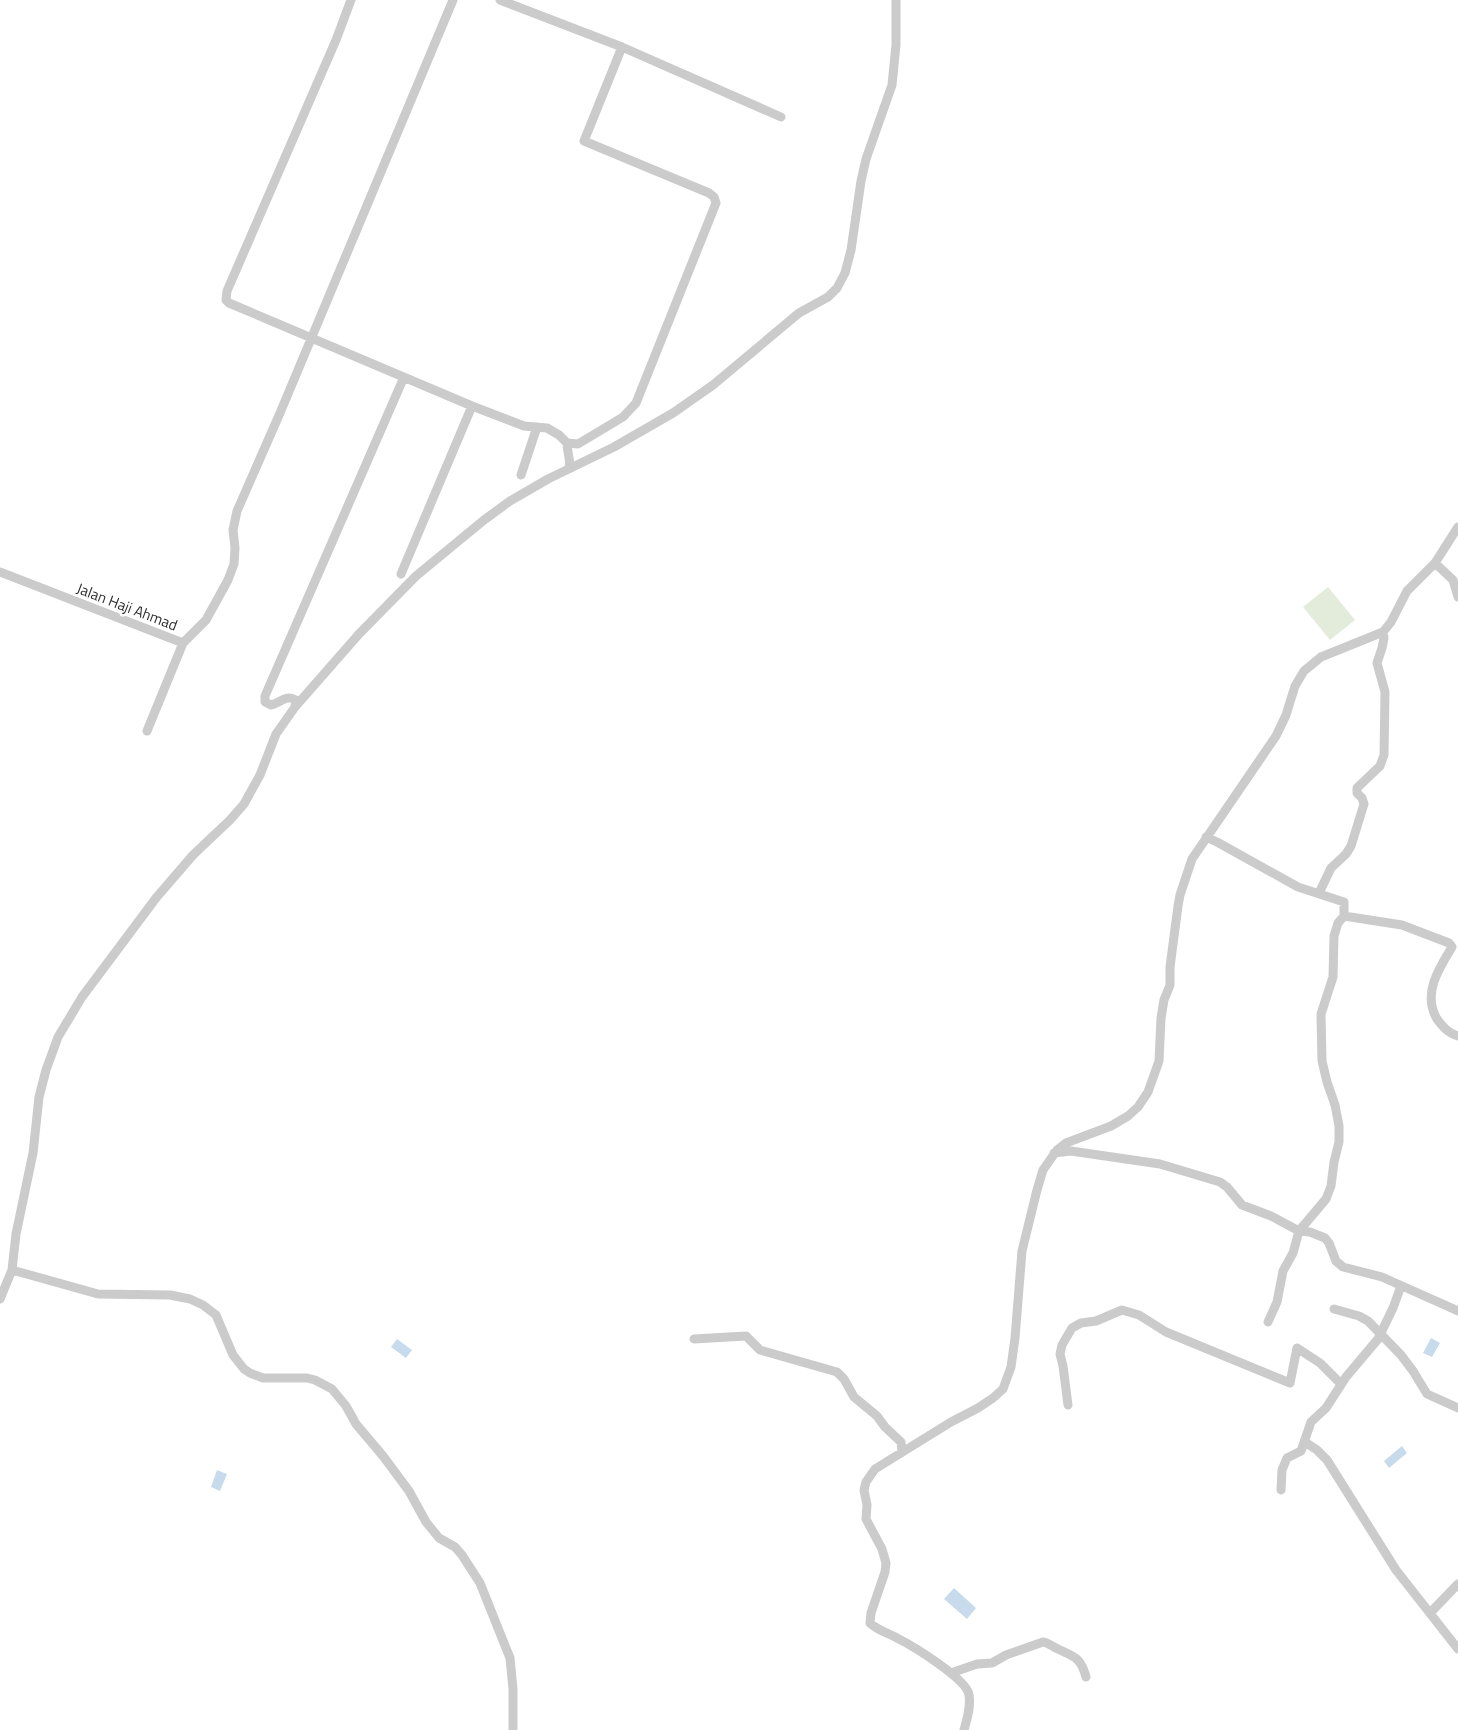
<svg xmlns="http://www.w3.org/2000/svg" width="1458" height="1730" viewBox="0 0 1458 1730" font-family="'Titillium Web',sans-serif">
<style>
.green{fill:#e3ecdb}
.water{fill:#c7dbed}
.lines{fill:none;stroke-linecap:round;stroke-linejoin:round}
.minor{stroke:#cbcbcb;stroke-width:9}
.labels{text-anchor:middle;stroke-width:5;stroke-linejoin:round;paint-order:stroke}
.street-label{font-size:15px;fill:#2e2e2e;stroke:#fff}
</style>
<rect width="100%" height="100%" fill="#fff"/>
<path class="green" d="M 1328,587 L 1355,620 L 1330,640 L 1303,607 Z"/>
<path class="water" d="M 1431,1338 L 1440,1343 L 1432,1357 L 1423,1353 Z
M 397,1339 L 412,1350 L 406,1358 L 391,1347 Z
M 1402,1446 L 1407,1453 L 1389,1468 L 1384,1461 Z
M 217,1470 L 227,1474 L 220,1491 L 211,1487 Z
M 954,1588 L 976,1608 L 967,1619 L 944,1599 Z"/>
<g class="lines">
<path class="minor" d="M 351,0 L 336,40 L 227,291 L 226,300 L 229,303 L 472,406 L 524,426 L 547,428 L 559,435 L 567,443 L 578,444 L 623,417 L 636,403 L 716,203 L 714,197 L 709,193 L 584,141 L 622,47
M 500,0 L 622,47 L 781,117
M 567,443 C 567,452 571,460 569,468
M 521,475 L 537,427
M 1435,563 L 1453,580 L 1458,597
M 0,572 L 183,643 L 147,731
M 401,574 L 472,406
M 183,643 L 206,620 L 228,580 L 234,564 L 235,548 L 233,530 L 237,511 L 280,413 L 453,0
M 295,707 L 296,700 C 286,694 280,703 271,705 L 265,702 L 265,696 L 404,377
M 1206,837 L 1217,842 L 1298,887 L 1344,902 L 1344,916 L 1402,925 L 1449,943 L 1452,947 C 1439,968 1422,994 1437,1019 C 1443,1027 1448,1033 1458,1036
M 1319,893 L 1331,868 L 1346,854 L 1351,846 L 1364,804 L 1362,798 L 1357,793 L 1357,788 L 1380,766 L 1384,755 L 1385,692 L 1377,663 L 1382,648 L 1384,638 L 1383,632
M 1054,1153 L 1071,1151 L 1160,1164 L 1220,1182 L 1227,1187 L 1242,1205 L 1271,1216 L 1299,1231 L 1310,1232 L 1325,1238 L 1329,1243 L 1336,1261 L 1343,1267 L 1382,1277 L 1458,1311
M 12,1270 L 98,1294 L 170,1295 L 190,1299 L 203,1305 L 216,1315 L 233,1355 L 244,1369 L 250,1373 L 263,1378 L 307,1378 L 315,1380 L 332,1389 L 346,1406 L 356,1424 L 383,1456 L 409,1491 L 426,1522 L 439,1538 L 455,1547 L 462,1555 L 480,1583 L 510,1658 L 513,1689 L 513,1730
M 0,1299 L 12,1270 L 16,1234 L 33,1153 L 39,1097 L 46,1070 L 58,1037 L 82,997 L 156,898 L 193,855 L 230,820 L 244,804 L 260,775 L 276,734 L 295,707 L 359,634 L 416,576 L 484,520 L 510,501 L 548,479 L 614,447 L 673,413 L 713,385 L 799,313 L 828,297 L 837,288 L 845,273 L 851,250 L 861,181 L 866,159 L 892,85 L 896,45 L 896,0
M 1334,1309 L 1359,1316 L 1368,1321 L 1401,1355 L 1413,1371 L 1427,1394 L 1458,1408
M 1268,1322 L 1277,1302 L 1283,1271 L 1293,1253 L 1299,1231 L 1326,1199 L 1331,1186 L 1334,1162 L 1339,1142 L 1339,1126 L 1335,1105 L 1327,1082 L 1322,1061 L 1321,1014 L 1333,977 L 1334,936 L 1338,923 L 1344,916
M 694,1339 L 746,1336 L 760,1350 L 837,1372 L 844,1379 L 854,1397 L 877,1416 L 885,1427 L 901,1442 L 902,1452
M 1068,1405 L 1063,1366 L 1060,1354 L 1062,1345 L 1072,1328 L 1081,1323 L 1096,1321 L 1122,1310 L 1139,1315 L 1166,1332 L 1290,1383 L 1297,1348 L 1320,1363 L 1341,1384
M 1305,1442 L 1317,1450 L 1327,1460 L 1396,1570 L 1458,1649
M 1281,1490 L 1282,1470 L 1287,1458 L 1301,1451 L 1311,1422 L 1326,1408 L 1346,1377 L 1378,1339 L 1393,1308 L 1401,1286
M 1430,1613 L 1458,1584
M 951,1673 L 977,1664 L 992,1663 L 1006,1655 L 1043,1642 C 1049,1643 1053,1647 1058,1649 C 1075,1657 1081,1658 1086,1677
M 964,1730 C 967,1719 971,1707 969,1695 C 967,1679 913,1646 897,1638 C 888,1633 877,1630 870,1623 L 871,1613 L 885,1572 L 886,1563 L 882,1549 L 866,1519 L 867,1505 L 864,1490 L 866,1482 L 875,1469 L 951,1422 L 978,1408 L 993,1398 L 1003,1389 L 1011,1367 L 1015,1338 L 1022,1251 L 1037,1190 L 1043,1170 L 1057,1150 L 1066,1143 L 1111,1126 L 1128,1116 L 1138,1107 L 1148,1092 L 1159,1061 L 1161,1018 L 1164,1000 L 1170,985 L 1170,967 L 1178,906 L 1180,895 L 1192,859 L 1276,736 L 1286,715 L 1295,686 L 1304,671 L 1321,657 L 1383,632 L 1391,622 L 1407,591 L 1435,563 L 1458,527"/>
</g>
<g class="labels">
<g class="street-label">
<text transform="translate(127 607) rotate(21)" y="5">Jalan Haji Ahmad</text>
</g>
</g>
</svg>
